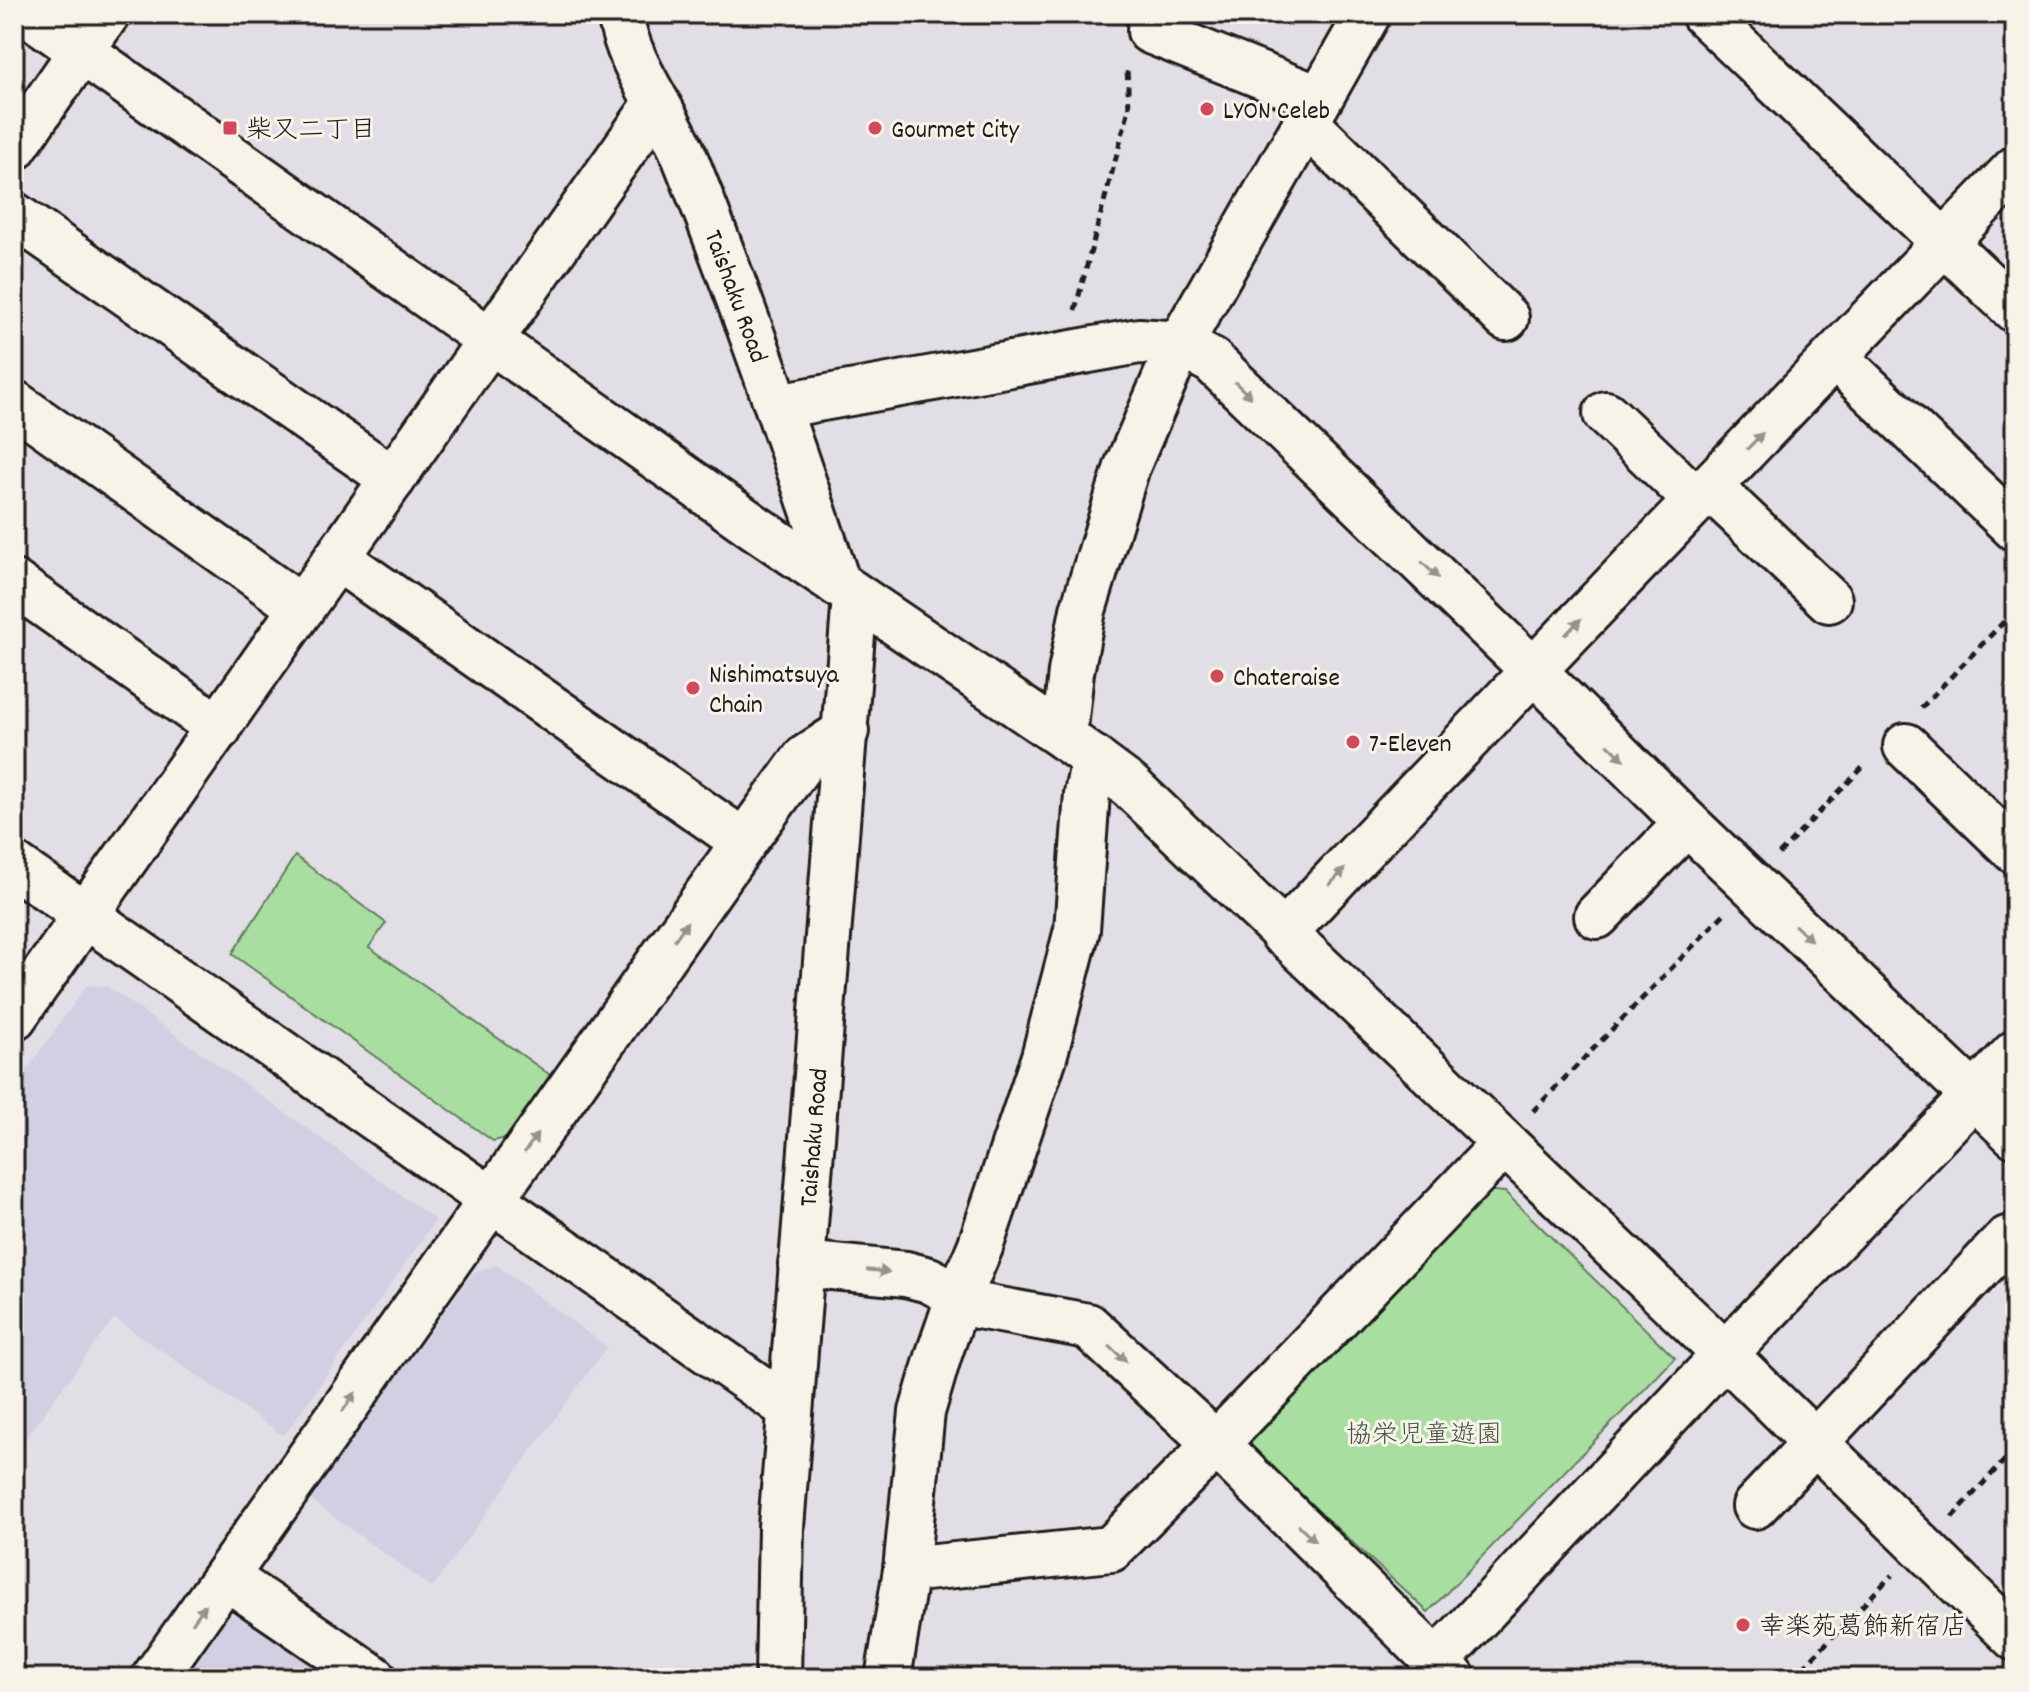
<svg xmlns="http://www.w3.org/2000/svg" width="2029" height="1692" viewBox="0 0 2029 1692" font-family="Dekko,'Klee One',sans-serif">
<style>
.built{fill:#d3cfe3}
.green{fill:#a8dea0;stroke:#627d5e;stroke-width:2}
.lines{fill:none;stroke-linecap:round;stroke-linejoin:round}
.minor-casing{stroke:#1c1c1c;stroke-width:50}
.path{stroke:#1c1c1c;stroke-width:5;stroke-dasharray:8 6;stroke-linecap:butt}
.minor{stroke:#f7f3e8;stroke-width:44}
.oneway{fill:#94928c}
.poi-dot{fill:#d1495b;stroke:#f7f3e8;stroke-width:3}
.labels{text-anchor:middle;stroke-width:6;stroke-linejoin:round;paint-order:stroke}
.poi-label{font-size:26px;fill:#1c1c1c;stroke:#f7f3e8;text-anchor:start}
.street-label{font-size:26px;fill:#1c1c1c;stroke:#f7f3e8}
.park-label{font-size:26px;fill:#465644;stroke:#f7f3e8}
</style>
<rect width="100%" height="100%" fill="#e2dee5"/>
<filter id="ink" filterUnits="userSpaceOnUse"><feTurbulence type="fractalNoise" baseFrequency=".0125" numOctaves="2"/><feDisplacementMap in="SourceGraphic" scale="16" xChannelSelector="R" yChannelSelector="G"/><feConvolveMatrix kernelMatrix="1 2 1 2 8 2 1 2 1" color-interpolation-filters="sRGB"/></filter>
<g filter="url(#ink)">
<path class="built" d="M 87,985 L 107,986 L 436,1220 L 284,1436 L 114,1318 L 14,1454 L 14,1088 Z
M 496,1265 L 607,1347 L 432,1588 L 309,1499 L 472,1274 Z
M 247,1610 L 342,1678 L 184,1678 L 229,1616 Z"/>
<path class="green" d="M 295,856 L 386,923 L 369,947 L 553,1077 L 511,1137 L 493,1141 L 232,954 Z
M 1484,1190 L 1505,1192 L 1675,1358 L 1428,1612 L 1249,1447 L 1250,1426 Z"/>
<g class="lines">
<defs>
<g id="minor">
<path d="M 29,14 L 756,528 L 1064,737 L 1130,786 L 1699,1329 L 2015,1638"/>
<path id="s1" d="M 620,14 C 628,66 666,110 685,158 C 741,298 790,441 838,584"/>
<path d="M 1151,14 L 1150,31 L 1318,98"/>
<path d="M 1704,14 L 2015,310"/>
<path d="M 1305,122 L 1506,318"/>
<path d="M 14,148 L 107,14"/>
<path d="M 14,215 L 393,479"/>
<path d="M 1836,358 L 2015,528"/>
<path d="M 14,403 L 302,608"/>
<path d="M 778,406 L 1139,341 L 1180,344 L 1212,361 L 1533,670 L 1687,823 L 2015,1135"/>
<path d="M 1606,414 L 1696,500"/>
<path d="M 1710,487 L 1829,600"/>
<path d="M 337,558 L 744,842"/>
<path d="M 14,583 L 219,728"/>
<path d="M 1064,737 L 1071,672 L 1083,610 L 1127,467 L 1180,344 L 1368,14"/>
<path d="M 1906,746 L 2015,851"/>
<path d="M 14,865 L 790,1409"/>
<path d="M 1597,916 L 1687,823"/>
<path d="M 1283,934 C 1525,677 1770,424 2015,169"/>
<path d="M 14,1017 L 657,103"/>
<path d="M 801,1264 L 906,1274 L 929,1280 L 978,1306 L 1088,1326 L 1216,1444 L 1453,1678"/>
<path d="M 1755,1506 L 2007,1239"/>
<path d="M 906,1570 L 1111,1549 L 1216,1444 L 1504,1144"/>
<path d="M 226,1577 L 374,1678"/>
<path d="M 1438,1660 L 1746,1332 L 2015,1053"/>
<path d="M 154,1678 L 744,842 L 805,758 L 846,731"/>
<path id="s2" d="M 778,1678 L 781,1527 L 855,597"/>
<path d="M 888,1678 L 906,1570 L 922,1412 L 939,1354 L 959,1296 L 980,1247 L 1044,1057 L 1077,930 L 1087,794 L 1094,758"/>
</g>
</defs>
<use href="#minor" class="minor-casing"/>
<path class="path" d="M 1075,310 L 1129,109 L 1127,68
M 1921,708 L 2015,610
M 1779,854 L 1866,764
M 1533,1111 L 1724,914
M 1952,1517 L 2015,1449
M 1793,1678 L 1892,1575"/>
<use href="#minor" class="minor"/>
</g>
<defs><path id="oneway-solid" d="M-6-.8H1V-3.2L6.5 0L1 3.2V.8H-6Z" transform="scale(2)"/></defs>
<g class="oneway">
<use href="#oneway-solid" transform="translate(1243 390) rotate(44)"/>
<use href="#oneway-solid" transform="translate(1755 441) rotate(-46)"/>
<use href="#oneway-solid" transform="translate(1430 570) rotate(44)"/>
<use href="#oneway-solid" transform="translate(1573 627) rotate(-46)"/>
<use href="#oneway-solid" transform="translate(1616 752) rotate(45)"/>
<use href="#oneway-solid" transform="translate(1337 877) rotate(-47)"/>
<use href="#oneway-solid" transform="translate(681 931) rotate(-55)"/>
<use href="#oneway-solid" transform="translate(1803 933) rotate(43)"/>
<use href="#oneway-solid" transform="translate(531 1143) rotate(-55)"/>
<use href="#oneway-solid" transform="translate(878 1271) rotate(6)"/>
<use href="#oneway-solid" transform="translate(1118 1354) rotate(43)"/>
<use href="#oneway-solid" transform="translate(349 1402) rotate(-55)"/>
<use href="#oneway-solid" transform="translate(1307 1533) rotate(44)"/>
<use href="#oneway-solid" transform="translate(199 1614) rotate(-55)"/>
</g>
</g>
<g class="poi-dot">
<circle cx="1207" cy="109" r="8"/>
<rect x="222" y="120" width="16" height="16" rx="4"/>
<circle cx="875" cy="128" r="8"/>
<circle cx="1217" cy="676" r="8"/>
<circle cx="693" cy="688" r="8"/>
<circle cx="1353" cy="742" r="8"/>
<circle cx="1743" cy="1625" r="8"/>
</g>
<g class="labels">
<g class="poi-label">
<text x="1223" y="118">LYON Celeb</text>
<text x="246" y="137">柴又二丁目</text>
<text x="891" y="137">Gourmet City</text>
<text x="709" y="682">Nishimatsuya<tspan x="709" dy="30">Chain</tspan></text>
<text x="1233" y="685">Chateraise</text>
<text x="1369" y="751">7-Eleven</text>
<text x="1759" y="1634">幸楽苑葛飾新宿店</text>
</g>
<g class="street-label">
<text dy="9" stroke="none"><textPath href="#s1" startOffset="306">Taishaku Road</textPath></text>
<text dy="9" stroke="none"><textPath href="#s2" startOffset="542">Taishaku Road</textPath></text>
</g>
<g class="park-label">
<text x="1424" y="1442">協栄児童遊園</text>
</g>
</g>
<rect width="2029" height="1692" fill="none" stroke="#f7f3e8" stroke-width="48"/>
<rect x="24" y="24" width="1981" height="1644" fill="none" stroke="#1c1c1c" stroke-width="3" filter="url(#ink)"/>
</svg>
